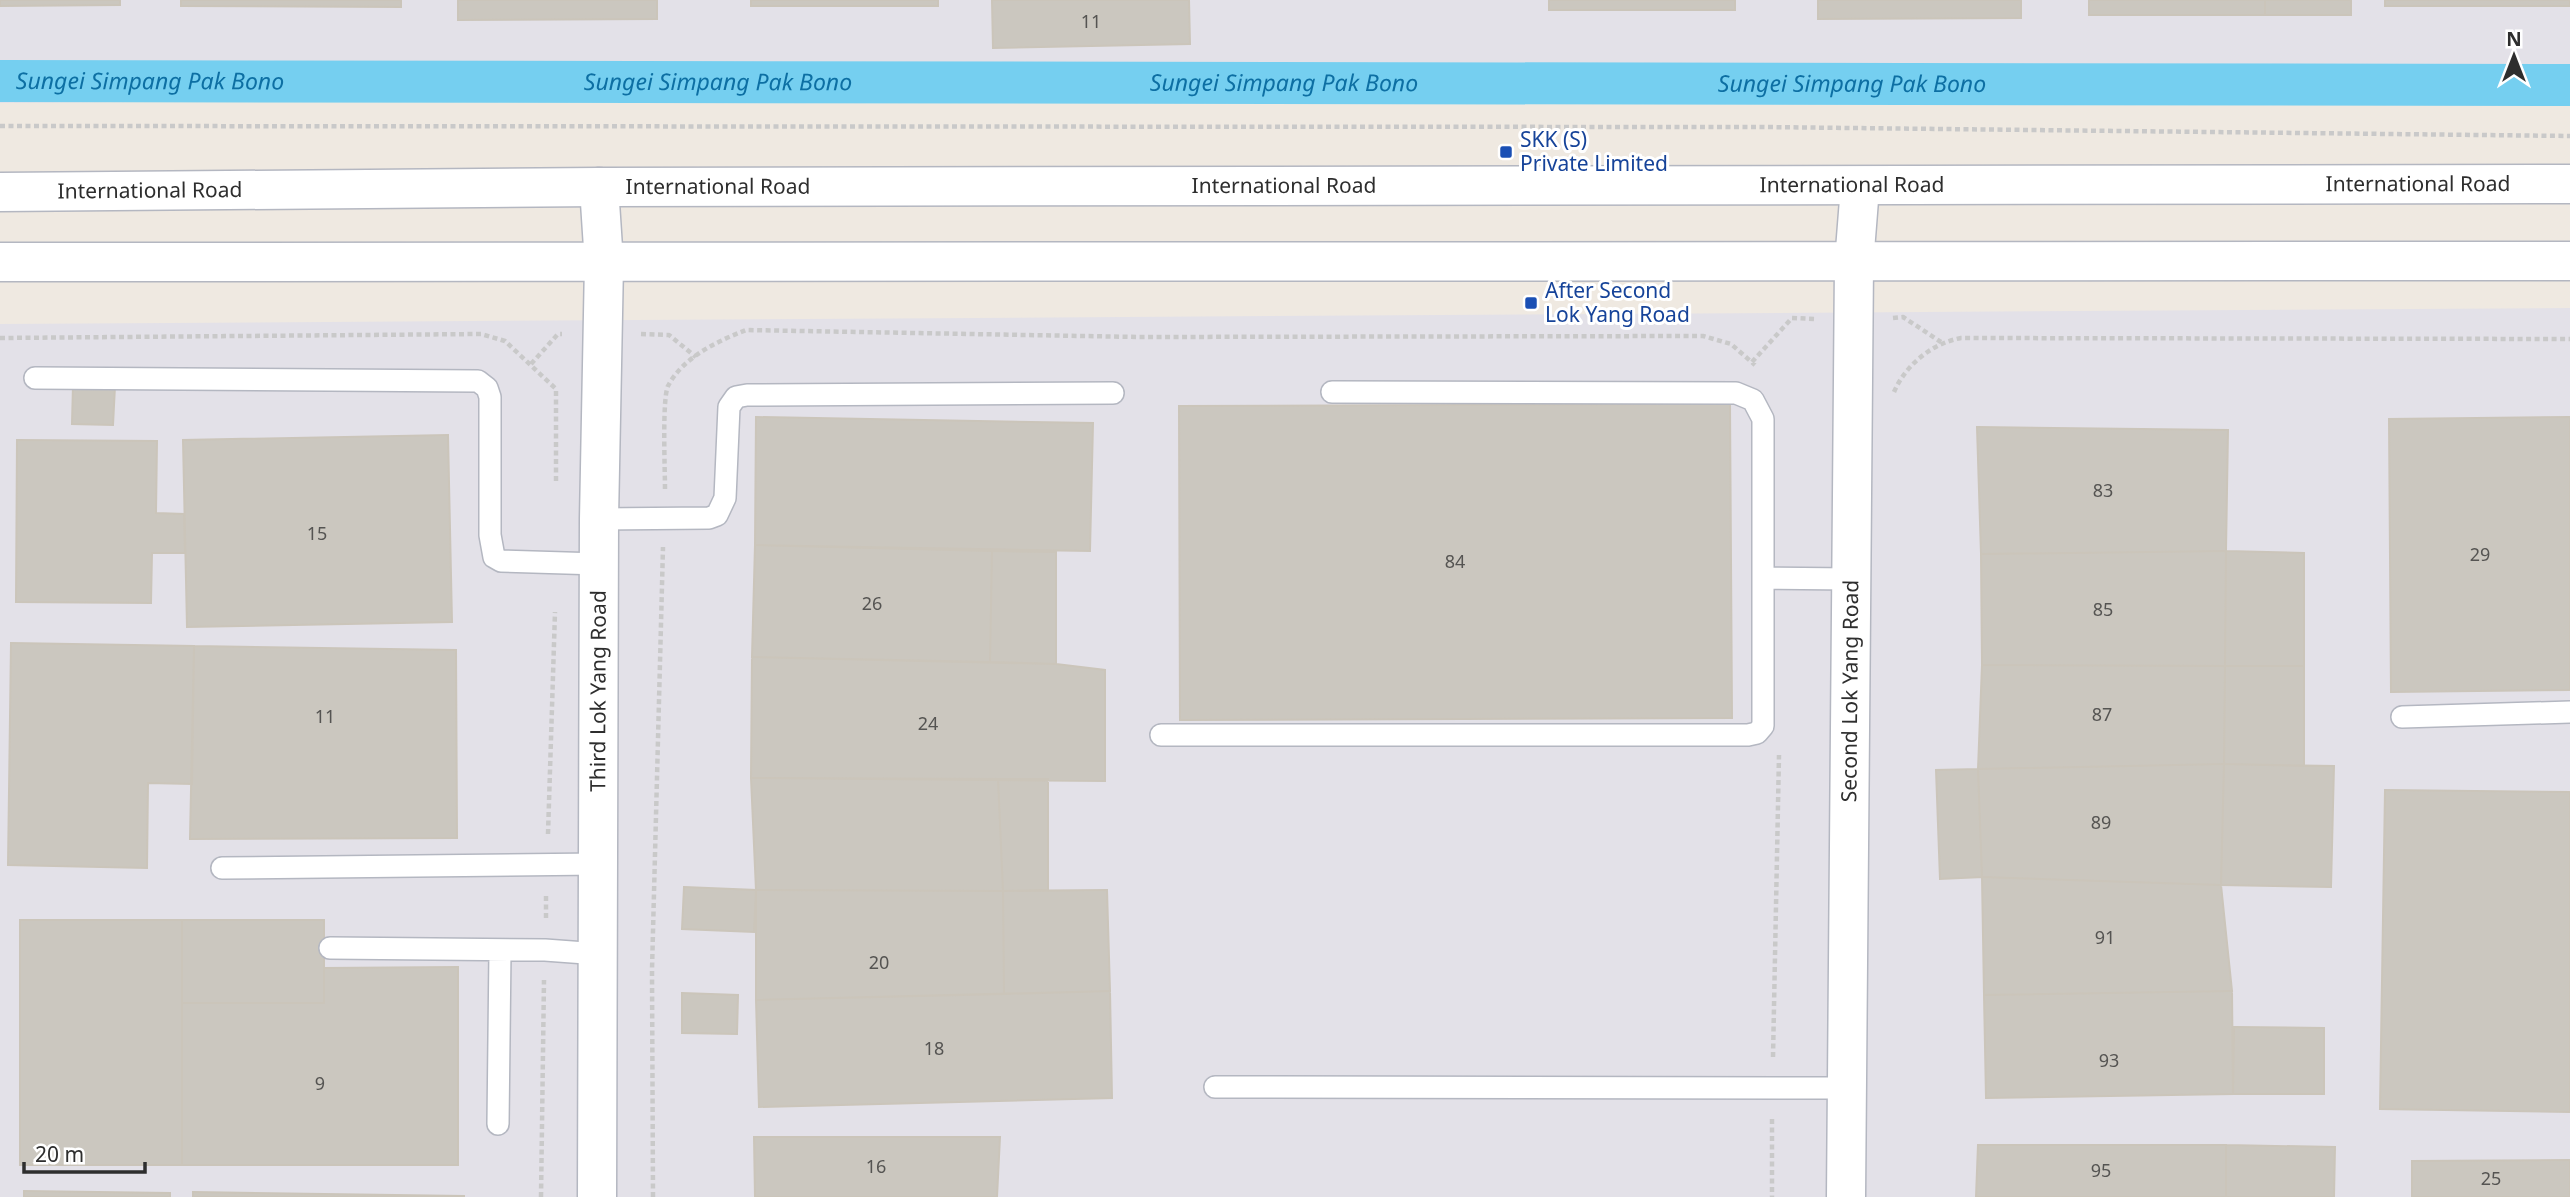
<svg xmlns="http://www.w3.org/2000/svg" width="2570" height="1197" viewBox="0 0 2570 1197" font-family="'Noto Sans',sans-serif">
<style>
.industrial{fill:#e3e1e8}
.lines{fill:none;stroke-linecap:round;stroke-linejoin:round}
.canal{stroke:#75cff0;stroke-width:42}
.building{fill:#cbc7bf;stroke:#cbc5ba;stroke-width:2}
.service-casing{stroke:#b4b7c1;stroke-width:24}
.minor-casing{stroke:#b4b7c1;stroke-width:41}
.secondary-casing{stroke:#b4b7c1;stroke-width:41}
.path{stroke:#c9c9c9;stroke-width:4.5;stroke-dasharray:5 3.5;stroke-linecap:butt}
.service{stroke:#fff;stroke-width:21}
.minor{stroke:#fff;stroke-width:38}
.secondary{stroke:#fff;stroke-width:38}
.transit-dot{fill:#1a4fb4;stroke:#fff;stroke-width:2.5}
.labels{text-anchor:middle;stroke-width:6;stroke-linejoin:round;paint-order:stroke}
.number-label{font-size:18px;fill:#555452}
.transit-label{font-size:21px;fill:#164399;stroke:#fff;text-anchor:start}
.street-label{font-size:21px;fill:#2e2e2e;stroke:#fff}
.water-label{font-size:23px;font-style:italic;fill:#0d6fa3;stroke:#fff}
</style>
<rect width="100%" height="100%" fill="#efe9e1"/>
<path class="industrial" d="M 0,0 L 2570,0 L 2570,83 L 0,103 Z
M 2570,308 L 2570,1197 L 0,1197 L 0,324 Z"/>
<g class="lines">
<path class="canal" id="s1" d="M 0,81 L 2570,85"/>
</g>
<path class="building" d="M 0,0 L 120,0 L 120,5 L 0,6 Z
M 181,0 L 401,0 L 401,7 L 181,6 Z
M 458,0 L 657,0 L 657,19 L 458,20 Z
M 751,0 L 938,0 L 938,6 L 751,6 Z
M 992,0 L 1189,0 L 1190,44 L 993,48 Z
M 1549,0 L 1735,0 L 1735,10 L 1549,10 Z
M 1818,0 L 2021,0 L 2021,18 L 1818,19 Z
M 2089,0 L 2265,0 L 2265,15 L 2089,15 Z
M 2265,0 L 2351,0 L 2351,15 L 2265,15 Z
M 2385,0 L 2570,0 L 2570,6 L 2385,6 Z
M 73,385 L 115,386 L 113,425 L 72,424 Z
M 1730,404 L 1732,718 L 1180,720 L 1179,406 Z
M 756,417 L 1093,423 L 1090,551 L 755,545 Z
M 2570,417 L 2570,690 L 2391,692 L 2389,419 Z
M 1977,427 L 2228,430 L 2226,551 L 1981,554 Z
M 448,435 L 452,622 L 187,627 L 183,440 Z
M 17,440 L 157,441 L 156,513 L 184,514 L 185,553 L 152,553 L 151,603 L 16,602 Z
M 755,545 L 992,551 L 990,662 L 752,657 Z
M 992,551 L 1056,552 L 1056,664 L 990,662 Z
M 2226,551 L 2304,553 L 2304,666 L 2225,666 Z
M 2226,551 L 2225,666 L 1982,665 L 1981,554 Z
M 11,643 L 194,646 L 192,784 L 148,783 L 147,868 L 8,865 Z
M 194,646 L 456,650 L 457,838 L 190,839 Z
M 752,657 L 1056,664 L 1105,670 L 1105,781 L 751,778 Z
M 1982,665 L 2225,666 L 2224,764 L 1978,769 Z
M 2225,666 L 2304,666 L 2304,766 L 2224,764 Z
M 2224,764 L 2334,766 L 2331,887 L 2221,885 Z
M 2224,764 L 2221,885 L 1982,877 L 1978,769 Z
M 1978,769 L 1982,877 L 1940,879 L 1936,770 Z
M 751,778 L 998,779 L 1003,891 L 756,890 Z
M 998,779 L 1048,779 L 1048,890 L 1003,891 Z
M 2385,790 L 2570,792 L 2570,1112 L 2380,1109 Z
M 1982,877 L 2221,885 L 2232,991 L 1984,995 Z
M 684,887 L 756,890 L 754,932 L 682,929 Z
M 756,890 L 1003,891 L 1004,994 L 756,1000 Z
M 1107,890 L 1110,991 L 1004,994 L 1003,891 Z
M 20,920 L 182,920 L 182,1165 L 20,1165 Z
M 182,920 L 324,920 L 324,1003 L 182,1003 Z
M 458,967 L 458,1165 L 182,1165 L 182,1003 L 324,1003 L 324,968 Z
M 1110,991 L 1112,1098 L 759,1107 L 756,1000 Z
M 2232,991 L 2233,1094 L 1986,1098 L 1984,995 Z
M 682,993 L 738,995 L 737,1034 L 682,1033 Z
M 2234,1027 L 2324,1028 L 2324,1094 L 2233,1094 Z
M 754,1137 L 1000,1137 L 997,1197 L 755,1197 Z
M 1978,1145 L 2226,1145 L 2226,1197 L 1976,1197 Z
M 2226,1145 L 2335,1147 L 2334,1197 L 2226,1197 Z
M 2570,1160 L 2570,1197 L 2412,1197 L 2412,1161 Z
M 24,1191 L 170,1193 L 170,1197 L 24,1197 Z
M 193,1192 L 464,1196 L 464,1197 L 193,1197 Z"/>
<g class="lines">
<defs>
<path id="service" d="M 35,378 L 478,381 L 487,388 L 490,397 L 490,535 L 494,557 L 501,561 L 599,564
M 599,519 L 709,518 L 717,515 L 725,498 L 729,407 L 736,397 L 747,395 L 1113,393
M 1764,578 L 1851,579
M 2402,717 L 2570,712
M 1161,735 L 1748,735 L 1757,733 L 1763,726 L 1763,419 L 1753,400 L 1736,393 L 1332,392
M 222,868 L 599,864
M 330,948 L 545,950 L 599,954
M 1215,1087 L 1847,1088
M 498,1124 L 500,951"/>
<g id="minor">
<path id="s2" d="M 597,1197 L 599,519 L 604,263 L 599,187"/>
<path id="s3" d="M 1846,1197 L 1854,263 L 1860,187"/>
</g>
<g id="secondary">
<path id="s4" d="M 0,192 L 599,187 L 2570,184"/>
<path d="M 0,262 L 2570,261"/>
</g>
</defs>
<use href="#service" class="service-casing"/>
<use href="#minor" class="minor-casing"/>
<use href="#secondary" class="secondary-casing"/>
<path class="path" d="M 0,126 L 1762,127 L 2570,136
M 1893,318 L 1903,317 L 1941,342
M 641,334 L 669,335 L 696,357
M 0,338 L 481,334 L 505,341 L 556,389 L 556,481
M 1752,362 L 1792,318 L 1815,319
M 531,364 L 558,334 L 562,334
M 1894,392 C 1906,364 1933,343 1961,338 L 2570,339
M 665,489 C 665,470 662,399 668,386 C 683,357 718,341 746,330 L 1139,337 L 1703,336 L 1731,344 L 1755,365
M 548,834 L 555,612
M 546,918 L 546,896
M 1773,1057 L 1779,755
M 1772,1119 L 1772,1197
M 541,1197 L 544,980
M 653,1197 L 652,970 L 663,547"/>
<use href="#service" class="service"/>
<use href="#minor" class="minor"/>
<use href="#secondary" class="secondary"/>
</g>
<g class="transit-dot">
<rect x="1499" y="145" width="14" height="14" rx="3.5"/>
<rect x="1524" y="296" width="14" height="14" rx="3.5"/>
</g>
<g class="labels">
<g class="number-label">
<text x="1091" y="28">11</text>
<text x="2103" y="497">83</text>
<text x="317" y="540">15</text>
<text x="2480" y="561">29</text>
<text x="1455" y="568">84</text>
<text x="872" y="610">26</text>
<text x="2103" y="616">85</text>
<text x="2102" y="721">87</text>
<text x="325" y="723">11</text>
<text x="928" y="730">24</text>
<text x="2101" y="829">89</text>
<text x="2105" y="944">91</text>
<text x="879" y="969">20</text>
<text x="934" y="1055">18</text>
<text x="2109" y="1067">93</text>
<text x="320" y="1090">9</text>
<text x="876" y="1173">16</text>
<text x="2101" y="1177">95</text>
<text x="2491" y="1185">25</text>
</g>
<g class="transit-label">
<text x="1520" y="147">SKK (S)<tspan x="1520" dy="24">Private Limited</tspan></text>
<text x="1545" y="298">After Second<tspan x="1545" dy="24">Lok Yang Road</tspan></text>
</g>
<g class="street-label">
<text dy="7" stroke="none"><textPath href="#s4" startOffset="2418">International Road</textPath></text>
<text dy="7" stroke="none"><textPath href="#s4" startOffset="718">International Road</textPath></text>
<text dy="7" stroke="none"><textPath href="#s4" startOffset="1284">International Road</textPath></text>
<text dy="7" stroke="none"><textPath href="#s4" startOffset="1852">International Road</textPath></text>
<text dy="7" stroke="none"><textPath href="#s4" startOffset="150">International Road</textPath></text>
<text dy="7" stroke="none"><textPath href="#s2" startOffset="506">Third Lok Yang Road</textPath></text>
<text dy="7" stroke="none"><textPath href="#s3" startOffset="506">Second Lok Yang Road</textPath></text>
</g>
<g class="water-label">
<text dy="8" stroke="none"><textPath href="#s1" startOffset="150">Sungei Simpang Pak Bono</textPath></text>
<text dy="8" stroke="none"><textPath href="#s1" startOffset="718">Sungei Simpang Pak Bono</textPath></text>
<text dy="8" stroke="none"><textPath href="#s1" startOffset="1284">Sungei Simpang Pak Bono</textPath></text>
<text dy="8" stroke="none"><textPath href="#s1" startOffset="1852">Sungei Simpang Pak Bono</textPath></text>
</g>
</g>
<g transform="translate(2514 56)" stroke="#ffffff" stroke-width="5" paint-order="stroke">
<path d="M0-5L12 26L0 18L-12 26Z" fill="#2e2e2e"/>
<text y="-10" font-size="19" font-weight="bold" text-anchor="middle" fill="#2e2e2e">N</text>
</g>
<path d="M24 1162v10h121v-10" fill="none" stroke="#2e2e2e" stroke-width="3.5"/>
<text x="35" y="1162" font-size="21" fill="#2e2e2e" stroke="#ffffff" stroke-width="5" paint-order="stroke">20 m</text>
</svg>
